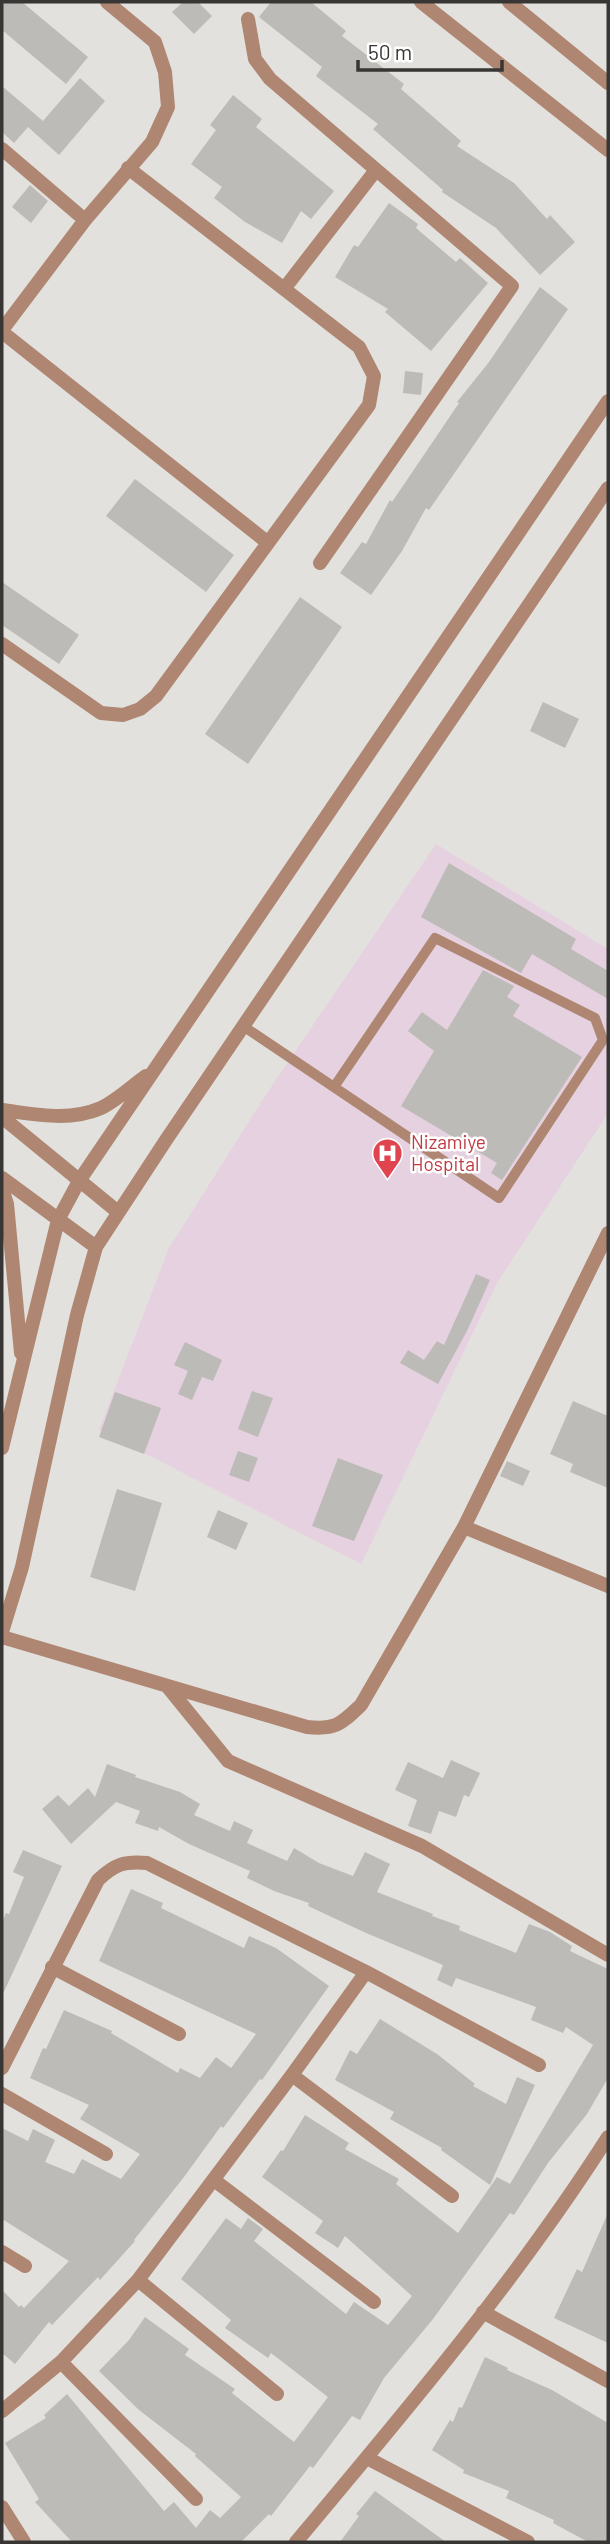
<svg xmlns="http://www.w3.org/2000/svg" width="610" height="2544" viewBox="0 0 610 2544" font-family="Barlow,sans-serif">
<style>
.medical{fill:#e5d1df}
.building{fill:#bdbbb7}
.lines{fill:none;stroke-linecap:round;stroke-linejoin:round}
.service{stroke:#ae8672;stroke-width:10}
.minor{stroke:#ae8672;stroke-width:14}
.tertiary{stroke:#ae8672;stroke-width:14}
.labels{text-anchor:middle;stroke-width:5;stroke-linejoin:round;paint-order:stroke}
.health-label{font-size:19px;fill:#be3a42;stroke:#fff;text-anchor:start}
</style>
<rect width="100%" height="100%" fill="#e3e1dd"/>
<path class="medical" d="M 436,844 L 608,949 L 608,1113 L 497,1283 L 361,1564 L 99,1430 L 169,1248 L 267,1093 Z"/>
<path class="building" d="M 2,2 L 22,2 L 88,57 L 66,84 L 2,30 Z
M 183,2 L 198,2 L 212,16 L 194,34 L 172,12 Z
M 271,2 L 311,2 L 346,31 L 342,36 L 404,84 L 401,89 L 461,141 L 457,146 L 514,183 L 547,219 L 550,215 L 575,242 L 540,275 L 496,228 L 442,192 L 443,190 L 373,129 L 378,124 L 316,76 L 322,67 L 259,17 Z
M 80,78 L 105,101 L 59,155 L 28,127 L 14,143 L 2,132 L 2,86 L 43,121 Z
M 233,95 L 262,119 L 256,127 L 334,191 L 311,219 L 301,211 L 282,243 L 245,222 L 214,198 L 222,187 L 191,164 L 216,130 L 210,125 Z
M 30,185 L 48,201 L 31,223 L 12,207 Z
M 389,203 L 418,224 L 416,228 L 456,262 L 460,258 L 488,283 L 431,351 L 385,312 L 388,309 L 335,277 L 354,245 L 358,247 Z
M 540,287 L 568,309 L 429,510 L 426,508 L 402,551 L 371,595 L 340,573 L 362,542 L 366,544 L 390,500 L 392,502 L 459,403 L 457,402 L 489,362 Z
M 405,371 L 423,373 L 421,395 L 403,393 Z
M 135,479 L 234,555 L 206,592 L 106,516 Z
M 2,582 L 79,635 L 59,664 L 2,625 Z
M 300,597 L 342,627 L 248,764 L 205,734 Z
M 543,702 L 579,719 L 565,748 L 530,731 Z
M 449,863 L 576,939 L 571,949 L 608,971 L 608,999 L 532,954 L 521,973 L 421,917 Z
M 483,970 L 514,986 L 507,997 L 520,1005 L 513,1016 L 582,1057 L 502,1180 L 491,1173 L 497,1163 L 401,1106 L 434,1051 L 408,1031 L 422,1012 L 447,1030 Z
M 476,1274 L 490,1280 L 467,1331 L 438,1384 L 400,1363 L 408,1350 L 424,1360 L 437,1341 L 444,1345 Z
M 185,1342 L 222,1360 L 213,1381 L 202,1377 L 192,1400 L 178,1394 L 188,1371 L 174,1365 Z
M 252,1391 L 273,1398 L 258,1437 L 238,1429 Z
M 115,1392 L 161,1408 L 144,1454 L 99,1437 Z
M 573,1401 L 608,1416 L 608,1488 L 570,1472 L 573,1464 L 550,1454 Z
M 238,1451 L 258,1458 L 249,1482 L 229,1475 Z
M 338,1458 L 383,1475 L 354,1541 L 312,1526 Z
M 507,1461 L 530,1471 L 523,1486 L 500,1476 Z
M 117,1489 L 162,1503 L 135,1591 L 90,1577 Z
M 218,1510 L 248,1523 L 236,1550 L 207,1537 Z
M 451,1760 L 480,1773 L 469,1797 L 464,1795 L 456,1817 L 439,1811 L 431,1834 L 408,1826 L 417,1800 L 395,1790 L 408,1762 L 443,1778 Z
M 107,1764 L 136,1775 L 135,1777 L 180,1792 L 200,1804 L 194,1815 L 230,1831 L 234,1821 L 253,1830 L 247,1843 L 287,1861 L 294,1848 L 319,1863 L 353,1876 L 365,1852 L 390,1864 L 377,1892 L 433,1914 L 432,1916 L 460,1926 L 459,1930 L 516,1953 L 529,1924 L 550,1932 L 572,1946 L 570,1951 L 608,1969 L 608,2078 L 587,2114 L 548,2163 L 514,2215 L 510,2213 L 433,2319 L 384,2378 L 360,2420 L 352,2416 L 313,2468 L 310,2466 L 271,2516 L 269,2514 L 241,2542 L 72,2542 L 35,2502 L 39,2499 L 5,2443 L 46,2418 L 44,2415 L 67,2394 L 164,2511 L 174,2502 L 196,2528 L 210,2510 L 220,2518 L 241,2497 L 195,2456 L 196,2454 L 139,2410 L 99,2371 L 129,2340 L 145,2317 L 189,2349 L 185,2355 L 235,2389 L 232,2393 L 294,2442 L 328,2397 L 271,2353 L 268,2358 L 225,2328 L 231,2320 L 181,2279 L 226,2218 L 241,2229 L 248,2218 L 263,2229 L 254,2241 L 346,2314 L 354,2302 L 388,2325 L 412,2296 L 345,2236 L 338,2248 L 315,2233 L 323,2221 L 262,2177 L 281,2150 L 283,2151 L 305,2115 L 349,2143 L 345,2149 L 399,2179 L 396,2184 L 458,2233 L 497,2177 L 510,2184 L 593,2045 L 566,2027 L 563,2033 L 531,2020 L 536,2007 L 456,1978 L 452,1987 L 437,1980 L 443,1965 L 366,1933 L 308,1906 L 309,1903 L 274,1891 L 247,1878 L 250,1871 L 189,1844 L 159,1827 L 158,1831 L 135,1823 L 140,1811 L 116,1802 L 71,1844 L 42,1809 L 58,1795 L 69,1806 L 88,1788 L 95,1797 Z
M 23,1850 L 62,1866 L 2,1996 L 2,1922 L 6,1913 L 9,1914 L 24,1877 L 13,1872 Z
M 131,1889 L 163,1903 L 161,1908 L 244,1948 L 249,1936 L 276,1948 L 329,1986 L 262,2080 L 260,2079 L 223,2128 L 221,2126 L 184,2177 L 134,2240 L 135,2241 L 100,2280 L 98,2277 L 52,2325 L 49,2322 L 15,2364 L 2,2353 L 2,2290 L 19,2307 L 21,2305 L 24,2308 L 69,2261 L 2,2219 L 2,2128 L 28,2141 L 33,2129 L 55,2140 L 45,2162 L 74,2174 L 82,2159 L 121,2179 L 140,2154 L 80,2119 L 89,2105 L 30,2078 L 43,2048 L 46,2049 L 64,2010 L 112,2031 L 111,2033 L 178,2073 L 180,2068 L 200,2078 L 216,2057 L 231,2068 L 256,2034 L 99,1961 Z
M 380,2019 L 437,2054 L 475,2084 L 473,2086 L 506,2104 L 517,2077 L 535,2085 L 490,2185 L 441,2150 L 442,2148 L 390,2119 L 394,2112 L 335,2080 L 350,2050 L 357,2054 Z
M 608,2213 L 608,2343 L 554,2318 L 577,2269 L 582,2272 Z
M 485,2357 L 508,2368 L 507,2370 L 552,2390 L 608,2423 L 608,2542 L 588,2542 L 553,2523 L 554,2520 L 506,2498 L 509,2491 L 463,2473 L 464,2470 L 432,2450 L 450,2420 L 453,2422 L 459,2407 L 462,2408 Z
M 375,2491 L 446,2542 L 340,2542 L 359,2516 L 356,2514 Z"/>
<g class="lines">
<path class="service" d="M 243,1026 L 499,1198 L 603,1040 L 595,1018 L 435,938 L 334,1087"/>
<path class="minor" d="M 248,19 L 255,59 L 270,79 L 512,286 L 320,563
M 2,149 L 85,220
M 284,289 L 376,170
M 2,330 L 85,220 L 152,142 L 168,107 L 165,72 L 155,42 L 107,2
M 2,332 L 267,542
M 2,644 L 101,713 L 123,715 L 140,709 L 156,696 L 369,405 L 374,376 L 359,347 L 128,168
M 464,1527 L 608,1233
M 2,1637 L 307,1727 C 336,1730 341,1724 361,1705 L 464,1527 L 608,1586
M 167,1686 L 228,1761 L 422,1846 L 608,1955
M 52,1967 L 179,2034
M 2,2068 L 98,1880 C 115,1864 124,1861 147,1863 L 366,1972 L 539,2065
M 292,2075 L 452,2196
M 2,2094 L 106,2154
M 214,2180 L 374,2302
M 2,2252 L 25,2266
M 138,2280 L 277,2394
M 483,2312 L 608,2381
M 61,2362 L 196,2499
M 2,2411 L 61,2362 L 138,2280 L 292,2075 L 366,1972
M 367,2458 L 528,2542
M 2,2507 L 24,2542
M 296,2542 C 405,2412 516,2281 608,2137"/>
<path class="tertiary" d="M 421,2 L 608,150
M 509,2 L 608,83
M 2,1110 C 34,1114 69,1122 101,1108 C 116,1101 132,1086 146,1076
M 2,1117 L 118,1212
M 2,1178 L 96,1247
M 2,1188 L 7,1204 L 21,1353
M 2,1448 L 58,1220 L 79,1181 L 608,401
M 2,1632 L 22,1567 L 77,1315 L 96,1247 L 166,1140 L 608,488"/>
</g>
<defs>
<symbol id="hospital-pin" viewBox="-11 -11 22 30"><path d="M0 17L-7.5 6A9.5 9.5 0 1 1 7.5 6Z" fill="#e0444e" stroke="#fff"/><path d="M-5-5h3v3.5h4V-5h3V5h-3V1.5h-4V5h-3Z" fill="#fff"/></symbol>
</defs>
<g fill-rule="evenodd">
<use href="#hospital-pin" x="370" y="1136" width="35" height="47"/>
</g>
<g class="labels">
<g class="health-label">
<text x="411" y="1149">Nizamiye<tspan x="411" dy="22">Hospital</tspan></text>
</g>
</g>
<rect width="610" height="2544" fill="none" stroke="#373635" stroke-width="7"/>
<path d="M358 60v10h144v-10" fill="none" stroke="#373635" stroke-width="3.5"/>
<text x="368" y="60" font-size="21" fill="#373635" stroke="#ffffff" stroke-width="5" paint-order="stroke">50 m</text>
</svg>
